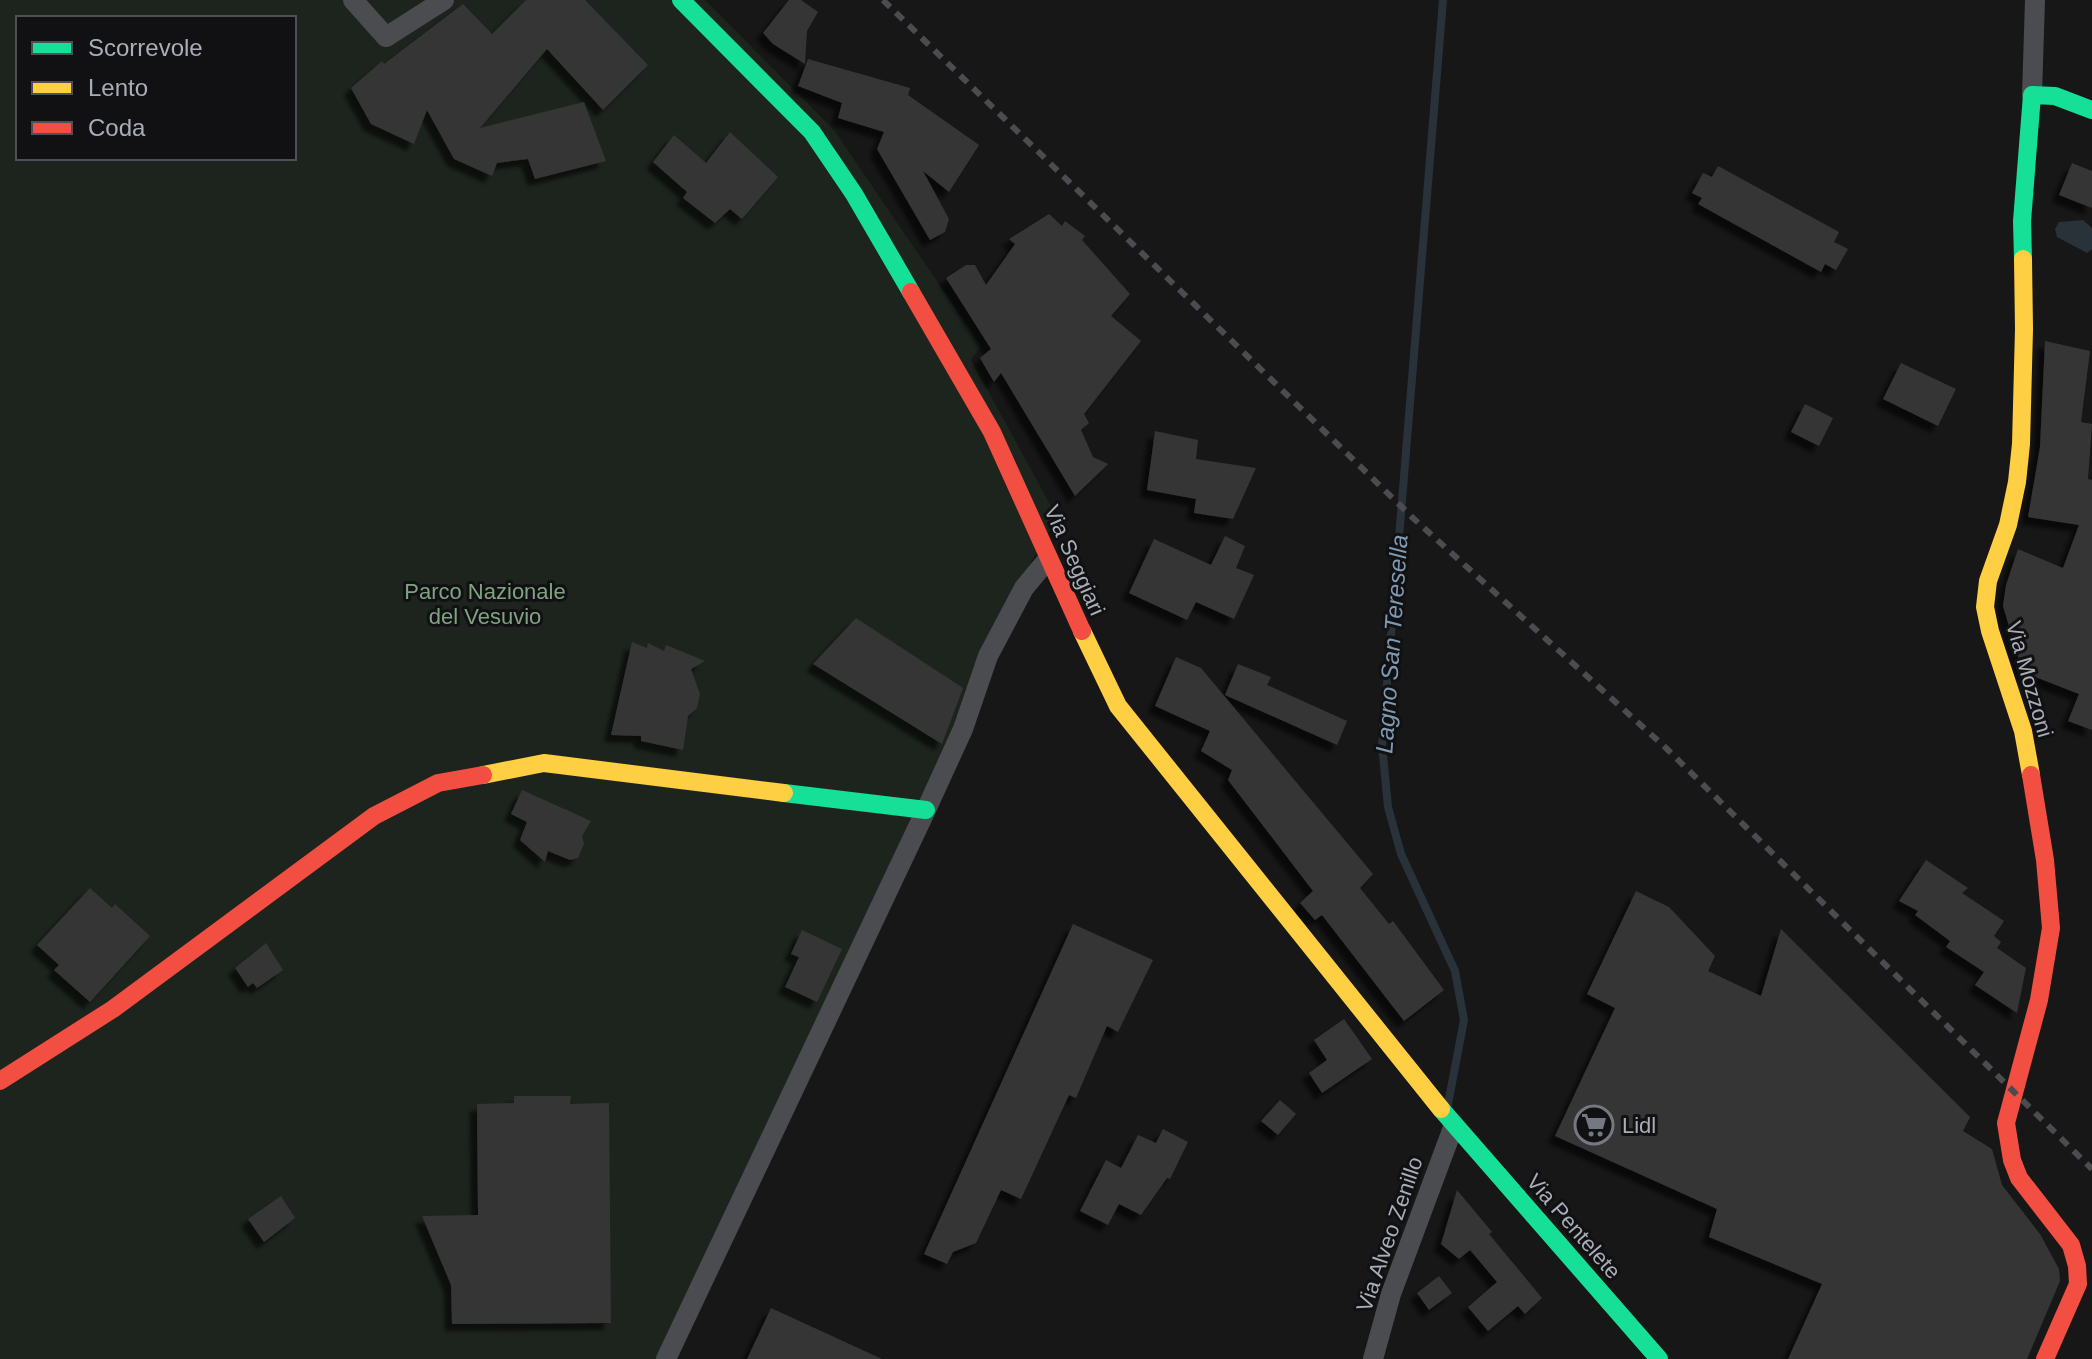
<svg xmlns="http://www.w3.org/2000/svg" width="2092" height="1359" viewBox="0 0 2092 1359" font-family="Arial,sans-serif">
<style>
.green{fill:#1d241e;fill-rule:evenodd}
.water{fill:#2a3239}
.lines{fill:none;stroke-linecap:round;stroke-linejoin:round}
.stream{stroke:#2a3239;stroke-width:8}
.building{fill:#353536;filter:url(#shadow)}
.street{stroke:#4b4c50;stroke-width:20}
.fast{stroke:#16e098;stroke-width:18}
.slow{stroke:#ffcf43;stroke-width:18}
.jam{stroke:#f24e42;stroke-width:18}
.rail{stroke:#4b4c4f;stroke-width:6;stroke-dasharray:10 8;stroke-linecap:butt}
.labels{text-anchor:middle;stroke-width:6;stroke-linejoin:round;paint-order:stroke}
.street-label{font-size:22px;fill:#a8adb8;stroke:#111113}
.park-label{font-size:22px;fill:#7fa381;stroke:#111113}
.poi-label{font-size:22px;fill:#a8adb8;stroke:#111113;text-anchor:start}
.water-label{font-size:24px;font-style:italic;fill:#7f9bb3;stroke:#111113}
</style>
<defs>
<filter id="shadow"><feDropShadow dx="-7" dy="7" stdDeviation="2" flood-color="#0009"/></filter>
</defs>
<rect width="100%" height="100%" fill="#171717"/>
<path class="green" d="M 0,0 L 705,0 L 834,130 L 981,346 L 971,360 L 1057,517 L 999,618 L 921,816 L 668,1359 L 0,1359 ZM 18,18 L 294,18 L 294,158 L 18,158 Z"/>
<path class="water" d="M 2083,220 L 2092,228 L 2092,249 L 2087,253 L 2057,237 L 2055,229 L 2059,222 Z"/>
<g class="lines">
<path class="stream" d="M 1443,0 L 1382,745 L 1388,807 L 1401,854 L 1455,971 L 1464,1020 L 1448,1104"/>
</g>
<path class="building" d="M 526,0 L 585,0 L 648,65 L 603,110 L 547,49 L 480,128 L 584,102 L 606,161 L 535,179 L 528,159 L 497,163 L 492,176 L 454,159 L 427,110 L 414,144 L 371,124 L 351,88 L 382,61 L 384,64 L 463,4 L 492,34 Z
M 789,0 L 801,0 L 818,12 L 807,31 L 805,64 L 773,44 L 763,33 Z
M 808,59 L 910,88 L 908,95 L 979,145 L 949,192 L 923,171 L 949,219 L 945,232 L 930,240 L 877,149 L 884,132 L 838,118 L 842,103 L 798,86 Z
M 730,132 L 778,177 L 742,219 L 730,209 L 715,223 L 683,198 L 687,192 L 653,162 L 674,135 L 706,163 Z
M 2072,163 L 2092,171 L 2092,208 L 2059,195 Z
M 1718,166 L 1839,232 L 1834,242 L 1848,249 L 1836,270 L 1825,264 L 1821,272 L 1698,204 L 1702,198 L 1692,193 L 1703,173 L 1712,177 Z
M 1049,214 L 1062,226 L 1065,221 L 1085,236 L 1082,240 L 1130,294 L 1111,316 L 1141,341 L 1084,414 L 1089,423 L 1081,430 L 1093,457 L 1108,464 L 1075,496 L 1001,373 L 994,382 L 980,358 L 991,349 L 946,278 L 966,265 L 975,265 L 986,285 L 1015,244 L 1009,239 Z
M 2045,341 L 2090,351 L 2081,422 L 2092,424 L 2088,479 L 2092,480 L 2092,730 L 2068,721 L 2079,694 L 2022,672 L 2023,668 L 2021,666 L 2003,606 L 2006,585 L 2018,549 L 2063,568 L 2079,525 L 2028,517 L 2040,447 Z
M 1901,363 L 1956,389 L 1938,426 L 1883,399 Z
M 1805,404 L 1833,418 L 1819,446 L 1791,432 Z
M 1155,431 L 1198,440 L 1196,459 L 1256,468 L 1233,519 L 1194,513 L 1196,499 L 1147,490 Z
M 1225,536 L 1245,546 L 1236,568 L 1254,575 L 1234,619 L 1196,602 L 1187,620 L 1129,593 L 1154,539 L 1211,565 Z
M 856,618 L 963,688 L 942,744 L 813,664 Z
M 632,642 L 647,648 L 648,643 L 664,651 L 666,645 L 705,661 L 691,669 L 700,694 L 697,708 L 688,716 L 683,750 L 641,741 L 641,736 L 611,735 Z
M 1176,657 L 1201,668 L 1373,874 L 1360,888 L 1389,924 L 1393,921 L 1444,990 L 1404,1021 L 1322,915 L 1315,920 L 1300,903 L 1313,891 L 1228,780 L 1232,770 L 1201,751 L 1210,731 L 1155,706 Z
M 1238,664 L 1271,677 L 1267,685 L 1347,721 L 1337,745 L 1225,695 Z
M 522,790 L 591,821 L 582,836 L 584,844 L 578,858 L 570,860 L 548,851 L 545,862 L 520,840 L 527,822 L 511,814 Z
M 1926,860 L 1968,888 L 1962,893 L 2004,921 L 1994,936 L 2001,942 L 1997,948 L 2026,968 L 2017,1013 L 1975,985 L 1984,972 L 1946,947 L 1950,941 L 1915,915 L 1918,911 L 1899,901 Z
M 90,888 L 112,908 L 115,904 L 150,936 L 90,1002 L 54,970 L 59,965 L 37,945 Z
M 1636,891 L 1669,907 L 1715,956 L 1708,971 L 1761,996 L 1781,929 L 1970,1117 L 1963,1131 L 1992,1149 L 2002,1185 L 2040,1234 L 2059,1269 L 2060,1281 L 2027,1359 L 1788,1359 L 1822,1284 L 1709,1237 L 1717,1209 L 1555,1136 L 1615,1008 L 1587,994 Z
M 1073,924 L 1153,960 L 1118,1032 L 1107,1026 L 1076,1098 L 1069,1095 L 1021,1199 L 1001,1190 L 976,1243 L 953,1252 L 947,1264 L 924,1254 Z
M 802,930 L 842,949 L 817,1002 L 785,987 L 799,957 L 791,954 Z
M 266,943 L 283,970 L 257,988 L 253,983 L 248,987 L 235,968 Z
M 1344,1019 L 1372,1059 L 1322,1093 L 1309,1073 L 1327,1060 L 1314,1040 Z
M 514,1096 L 571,1096 L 570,1104 L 609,1103 L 611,1323 L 452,1324 L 451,1285 L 422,1216 L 478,1215 L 477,1104 L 514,1103 Z
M 1280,1100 L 1296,1114 L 1278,1135 L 1261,1121 Z
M 1163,1129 L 1188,1142 L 1170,1179 L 1167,1178 L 1141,1215 L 1119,1204 L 1108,1225 L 1080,1211 L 1106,1160 L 1121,1168 L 1138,1135 L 1156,1143 Z
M 1457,1190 L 1492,1232 L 1489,1234 L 1542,1298 L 1525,1314 L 1518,1306 L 1488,1331 L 1468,1307 L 1497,1282 L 1470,1250 L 1459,1259 L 1441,1244 Z
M 281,1196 L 295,1218 L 264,1242 L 248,1219 Z
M 1439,1276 L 1452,1293 L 1429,1310 L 1417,1293 Z
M 771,1308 L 882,1359 L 747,1359 Z"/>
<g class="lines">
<path class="street" d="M 353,0 L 386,37 L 444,0
M 2032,95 L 2035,0
M 666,1359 L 926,810 L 963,729 L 988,656 L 1024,588 L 1048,559
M 1373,1359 L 1391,1294 L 1454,1125"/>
<path class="fast" d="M 681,0 L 812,132 L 854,194 L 911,292
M 2023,259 L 2022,221 L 2032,95 L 2055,96 L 2092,110
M 784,793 L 926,810
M 1441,1109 L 1659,1359"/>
<path class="slow" d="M 2023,259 L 2024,329 L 2021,444 L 2017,482 L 2008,525 L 1988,581 L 1985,607 L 1990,631 L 2023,731 L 2031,775
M 1082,631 L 1118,706 L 1441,1109
M 483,775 L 544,763 L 784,793"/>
<path class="jam" d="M 911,292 L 992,432 L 1082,631
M 2031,775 L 2045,860 L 2051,928 L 2039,1000 L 2006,1123 L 2012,1160 L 2019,1178 L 2071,1245 L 2077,1266 L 2078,1284 L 2045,1359
M 0,1081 L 113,1009 L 374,816 L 438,783 L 483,775"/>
<path class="rail" d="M 883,0 L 1413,518 L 1666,748 L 2092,1169"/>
</g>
<defs>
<symbol id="supermarket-ring" viewBox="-11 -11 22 22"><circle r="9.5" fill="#111113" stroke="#757880" stroke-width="1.5"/><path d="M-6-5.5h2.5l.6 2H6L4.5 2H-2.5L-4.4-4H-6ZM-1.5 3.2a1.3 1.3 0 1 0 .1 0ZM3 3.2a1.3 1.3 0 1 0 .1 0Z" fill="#757880"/></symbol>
</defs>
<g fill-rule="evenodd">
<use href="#supermarket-ring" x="1572" y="1103" width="44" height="44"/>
</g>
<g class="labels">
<g class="street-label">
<text transform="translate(1075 560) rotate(66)" y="8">Via Seggiari</text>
<text transform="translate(2030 679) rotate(74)" y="8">Via Mozzoni</text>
<text transform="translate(1574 1226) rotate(49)" y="8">Via Pentelete</text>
<text transform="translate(1389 1234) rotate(-71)" y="8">Via Alveo Zenillo</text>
</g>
<g class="park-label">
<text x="485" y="599">Parco Nazionale<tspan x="485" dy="25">del Vesuvio</tspan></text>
</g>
<g class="poi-label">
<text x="1622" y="1133">Lidl</text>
</g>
<g class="water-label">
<text transform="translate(1392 644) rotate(-86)" y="8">Lagno San Teresella</text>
</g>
</g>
<rect x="16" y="16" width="280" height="144" fill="#111113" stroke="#4d4f55" stroke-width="2"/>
<rect x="32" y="42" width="40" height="12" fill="#16e098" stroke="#4d4f55" stroke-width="2"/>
<text x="88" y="56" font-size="24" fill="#a8adb8">Scorrevole</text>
<rect x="32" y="82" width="40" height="12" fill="#ffcf43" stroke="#4d4f55" stroke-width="2"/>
<text x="88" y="96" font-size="24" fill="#a8adb8">Lento</text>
<rect x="32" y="122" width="40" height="12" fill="#f24e42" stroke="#4d4f55" stroke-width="2"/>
<text x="88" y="136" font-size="24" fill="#a8adb8">Coda</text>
</svg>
